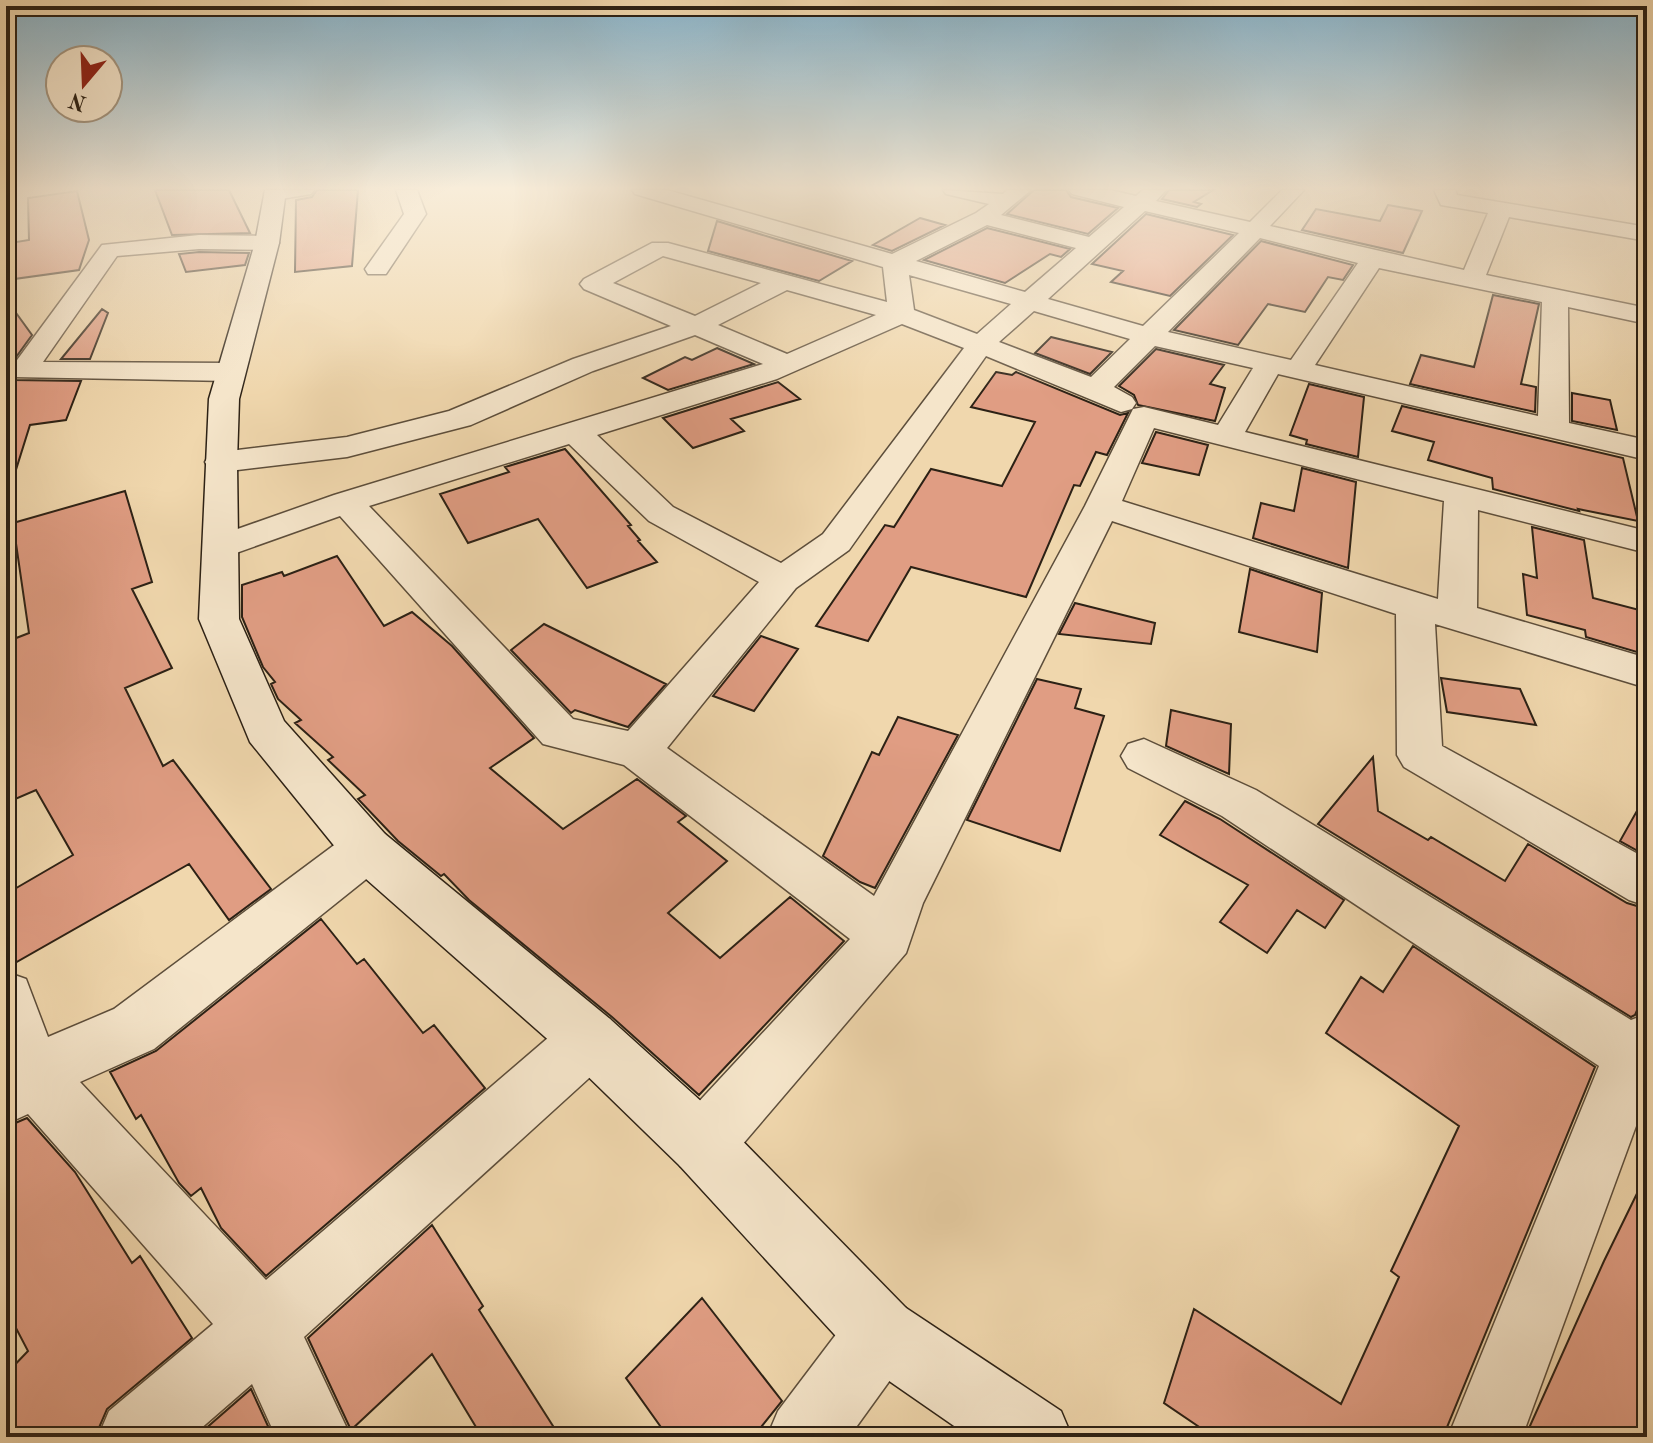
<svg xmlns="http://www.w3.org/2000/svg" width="1653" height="1443" viewBox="0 0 1653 1443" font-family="'Old Standard TT',serif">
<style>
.building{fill:#e09d83;stroke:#2c2115;stroke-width:2}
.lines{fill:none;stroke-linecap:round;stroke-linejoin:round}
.street-casing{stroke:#5d4e3b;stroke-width:3}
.secondary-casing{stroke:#2c2115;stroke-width:3}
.street{fill:#f5e5ca;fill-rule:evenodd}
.secondary{fill:#f5e5ca;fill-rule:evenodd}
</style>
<rect width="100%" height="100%" fill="#f0d7ad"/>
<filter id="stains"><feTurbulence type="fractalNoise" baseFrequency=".0025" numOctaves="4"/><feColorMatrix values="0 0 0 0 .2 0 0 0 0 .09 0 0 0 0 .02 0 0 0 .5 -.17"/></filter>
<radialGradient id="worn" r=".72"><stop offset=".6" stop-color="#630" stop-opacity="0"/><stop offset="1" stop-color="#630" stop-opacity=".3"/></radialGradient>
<path class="building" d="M 155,190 L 229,190 L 250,233 L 172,235 Z
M 317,190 L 358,190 L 352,266 L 295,272 L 296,200 L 312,197 Z
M 1034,190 L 1066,190 L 1071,197 L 1118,208 L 1088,234 L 1007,214 Z
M 1169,190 L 1213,190 L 1194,202 L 1201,204 L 1197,207 L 1162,199 Z
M 77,191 L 89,240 L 79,270 L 14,279 L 10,243 L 29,240 L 28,198 Z
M 1388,205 L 1422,211 L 1403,253 L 1302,230 L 1316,209 L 1380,221 Z
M 1146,214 L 1233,235 L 1170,296 L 1111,282 L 1123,271 L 1092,264 Z
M 920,218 L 945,225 L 892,251 L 873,245 Z
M 717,221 L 776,239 L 852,261 L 819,281 L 708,251 Z
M 987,228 L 1070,249 L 1061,257 L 1050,254 L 1005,283 L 924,260 Z
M 1261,241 L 1353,265 L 1343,280 L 1328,277 L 1305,312 L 1268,304 L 1238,345 L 1174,330 Z
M 199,252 L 249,253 L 245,265 L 186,272 L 179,254 Z
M 1493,295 L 1539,304 L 1521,384 L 1536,387 L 1535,412 L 1410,384 L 1421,355 L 1474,367 Z
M 6,299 L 32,335 L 6,371 Z
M 102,309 L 108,313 L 90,359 L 61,359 Z
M 1051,337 L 1112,352 L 1090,374 L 1035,353 Z
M 717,348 L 754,364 L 668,390 L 643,378 L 685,357 L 692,360 Z
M 1156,349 L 1224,365 L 1210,384 L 1225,388 L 1215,421 L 1138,405 L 1134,395 L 1119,386 Z
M 6,371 L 13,380 L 81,381 L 66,420 L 30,425 L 14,476 L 6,474 Z
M 996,372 L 1012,375 L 1016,372 L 1120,415 L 1128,413 L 1107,455 L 1096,452 L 1080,486 L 1074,485 L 1026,597 L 911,567 L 868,641 L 816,626 L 885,525 L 894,527 L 931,469 L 1002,486 L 1035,422 L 971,407 Z
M 778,382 L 800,399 L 731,419 L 744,431 L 693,448 L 663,418 Z
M 1309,384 L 1364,397 L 1358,457 L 1306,444 L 1307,440 L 1290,435 Z
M 1572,393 L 1610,400 L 1617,430 L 1572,421 Z
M 1402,406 L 1623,458 L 1638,521 L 1578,509 L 1579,511 L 1493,489 L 1492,478 L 1428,460 L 1434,442 L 1392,431 Z
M 1156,432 L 1208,445 L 1199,475 L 1142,463 Z
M 565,449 L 631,525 L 628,526 L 640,540 L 638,541 L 657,562 L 587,588 L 538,519 L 468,543 L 440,494 L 509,472 L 505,467 Z
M 1302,468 L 1356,482 L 1348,568 L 1253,538 L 1261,503 L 1294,511 Z
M 125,491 L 152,582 L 132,589 L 172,668 L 125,688 L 163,766 L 173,760 L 271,889 L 229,920 L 189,864 L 6,968 L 6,894 L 73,855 L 36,790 L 6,803 L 6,642 L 29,633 L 13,523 Z
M 1532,527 L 1584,540 L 1593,598 L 1647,612 L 1647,655 L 1586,637 L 1585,630 L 1527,615 L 1523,574 L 1537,578 Z
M 337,556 L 384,626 L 412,612 L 452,646 L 534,738 L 490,768 L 563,829 L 637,779 L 686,816 L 678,822 L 727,861 L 668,913 L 720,958 L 790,897 L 844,941 L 699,1095 L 612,1017 L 469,900 L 444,874 L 441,876 L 398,841 L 358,799 L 365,795 L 328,760 L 333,757 L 295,723 L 301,720 L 278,699 L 271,684 L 275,682 L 263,667 L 242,617 L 242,585 L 282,572 L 284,576 Z
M 1250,569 L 1322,593 L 1317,652 L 1239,632 Z
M 1075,603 L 1155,623 L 1151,644 L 1059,634 Z
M 544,624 L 666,684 L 628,727 L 575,710 L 571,713 L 511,650 Z
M 761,636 L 798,649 L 754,711 L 713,696 Z
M 1441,678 L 1520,689 L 1536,725 L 1447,712 Z
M 1037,679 L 1081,689 L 1075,708 L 1104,716 L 1060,851 L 967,820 Z
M 1171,710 L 1231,724 L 1229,774 L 1166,746 Z
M 898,717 L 958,735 L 875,888 L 860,882 L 823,856 L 872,752 L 879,755 Z
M 1373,757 L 1378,811 L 1428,840 L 1431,837 L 1505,881 L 1528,844 L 1627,903 L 1647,909 L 1647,987 L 1635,1015 L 1631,1017 L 1318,824 Z
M 1647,793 L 1647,856 L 1620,841 Z
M 1185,801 L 1220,819 L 1344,900 L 1325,928 L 1297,910 L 1267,953 L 1220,922 L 1248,885 L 1160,835 Z
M 321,919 L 357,964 L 364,959 L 423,1033 L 434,1025 L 485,1088 L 266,1276 L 221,1228 L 201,1188 L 191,1196 L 179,1183 L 141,1115 L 136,1119 L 110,1072 L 156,1051 Z
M 1413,946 L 1595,1067 L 1443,1437 L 1214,1437 L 1164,1403 L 1194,1309 L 1341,1404 L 1399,1277 L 1391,1271 L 1459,1126 L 1326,1033 L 1361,977 L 1383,992 Z
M 27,1118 L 75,1172 L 132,1263 L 140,1256 L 192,1338 L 107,1409 L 95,1437 L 6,1437 L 6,1374 L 28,1351 L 6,1309 L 6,1127 Z
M 1647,1173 L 1647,1437 L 1525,1437 L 1604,1261 Z
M 432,1225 L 483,1306 L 479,1310 L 560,1437 L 482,1437 L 432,1354 L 351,1430 L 308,1338 Z
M 702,1298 L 782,1401 L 753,1437 L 668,1437 L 626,1378 Z
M 251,1389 L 273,1437 L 196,1437 Z"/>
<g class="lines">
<defs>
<path id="street" d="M 267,190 L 314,190 L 311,194 L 275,200 L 267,199 L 264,194 Z
M 396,190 L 417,190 L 426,214 L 386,274 L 368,274 L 365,269 L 404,214 Z
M 632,190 L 667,190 L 892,254 L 976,213 L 989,204 L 946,194 L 943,190 L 1003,194 L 1007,190 L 1031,190 L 1001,215 L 1089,237 L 1124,207 L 1072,194 L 1069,190 L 1110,190 L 1136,196 L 1143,190 L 1166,190 L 1156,201 L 1250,222 L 1282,190 L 1304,190 L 1270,226 L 1464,270 L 1488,213 L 1441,205 L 1434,190 L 1455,190 L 1457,195 L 1647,227 L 1647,241 L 1509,217 L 1486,275 L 1647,308 L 1647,324 L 1568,307 L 1569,423 L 1647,440 L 1647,460 L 1278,374 L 1245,432 L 1647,531 L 1647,553 L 1478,510 L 1477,608 L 1647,658 L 1647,688 L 1435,624 L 1442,746 L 1647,859 L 1647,906 L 1629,900 L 1404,767 L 1397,755 L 1396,614 L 1112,521 L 923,903 L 906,953 L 724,1166 L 702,1175 L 680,1166 L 671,1144 L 680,1122 L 850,939 L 624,765 L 543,744 L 340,516 L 222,558 L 209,555 L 204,547 L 209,539 L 334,495 L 763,364 L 695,335 L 593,371 L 471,425 L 347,457 L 221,472 L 209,469 L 205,462 L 209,455 L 221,452 L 347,437 L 449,411 L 573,359 L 671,326 L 584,289 L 580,284 L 584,279 L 652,243 L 668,243 L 887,302 L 883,267 L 635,194 ZM 1145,211 L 1239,233 L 1143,326 L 1048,299 ZM 987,225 L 1076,248 L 1025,292 L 916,261 ZM 1260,238 L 1358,263 L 1291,360 L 1168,332 ZM 663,256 L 761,283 L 695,316 L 613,283 ZM 1379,268 L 1542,302 L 1538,416 L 1315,365 ZM 909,275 L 1011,304 L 977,334 L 914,310 ZM 787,290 L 876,315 L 787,354 L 718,325 ZM 1034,311 L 1130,339 L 1091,377 L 999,342 ZM 902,324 L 964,348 L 823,534 L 781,563 L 673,507 L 597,435 L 777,379 ZM 1155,346 L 1253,368 L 1218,425 L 1144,407 L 1133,409 L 1085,506 L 874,896 L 667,748 L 796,588 L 849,550 L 986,356 L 1121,412 L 1132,409 L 1136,403 L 1132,397 L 1114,387 ZM 1154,428 L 1444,501 L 1438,599 L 1122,501 ZM 569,444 L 649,521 L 759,582 L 628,731 L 573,719 L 369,506 Z
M 199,235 L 267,236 L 275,238 L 279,243 L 275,248 L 267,250 L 199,249 L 117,256 L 43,362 L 230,363 L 240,366 L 244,372 L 240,378 L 230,381 L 13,377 L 9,371 L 102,245 Z
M 1144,739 L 1256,790 L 1631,1020 L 1647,1014 L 1647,1096 L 1522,1437 L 1448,1437 L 1599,1066 L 1222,816 L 1128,768 L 1121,756 L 1128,744 Z
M 367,828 L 385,834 L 392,849 L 385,864 L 154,1049 L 80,1082 L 266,1280 L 570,1019 L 590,1011 L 610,1019 L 619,1039 L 610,1059 L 304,1337 L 351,1437 L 276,1437 L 252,1384 L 191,1437 L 98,1437 L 109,1411 L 213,1324 L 28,1114 L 6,1124 L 6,972 L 26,979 L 48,1037 L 114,1009 L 349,834 Z
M 881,1298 L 906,1308 L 916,1333 L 906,1358 L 849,1437 L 767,1437 L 778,1411 L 856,1308 Z"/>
<path id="secondary" d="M 265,190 L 286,190 L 279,243 L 239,399 L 237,462 L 239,619 L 284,721 L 385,834 L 610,1019 L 724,1122 L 906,1308 L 1061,1411 L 1072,1437 L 970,1437 L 856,1358 L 680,1166 L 570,1059 L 349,864 L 250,742 L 199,619 L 209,399 L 255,243 Z"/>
</defs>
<use href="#street" class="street-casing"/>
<use href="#secondary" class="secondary-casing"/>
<use href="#street" class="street"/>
<use href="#secondary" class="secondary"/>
</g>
<linearGradient id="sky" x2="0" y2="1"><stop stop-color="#89b6ce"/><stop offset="0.48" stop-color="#f8edda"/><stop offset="1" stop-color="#f8edda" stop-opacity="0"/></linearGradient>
<rect width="1653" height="392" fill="url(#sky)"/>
<rect width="1653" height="1443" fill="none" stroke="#f0d7ad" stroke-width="32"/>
<rect x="8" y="8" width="1637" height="1427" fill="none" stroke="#2c2115" stroke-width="4"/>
<rect x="16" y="16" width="1621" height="1411" fill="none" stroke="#2c2115" stroke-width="2"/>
<g transform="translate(84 84) rotate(199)"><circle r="38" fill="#f5e5ca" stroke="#a59782" stroke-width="2"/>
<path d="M0-6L14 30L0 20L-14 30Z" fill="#8f2418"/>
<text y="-12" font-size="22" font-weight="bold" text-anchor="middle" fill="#2c2115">N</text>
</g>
<rect width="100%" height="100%" filter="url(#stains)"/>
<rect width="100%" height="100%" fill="url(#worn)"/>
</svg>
